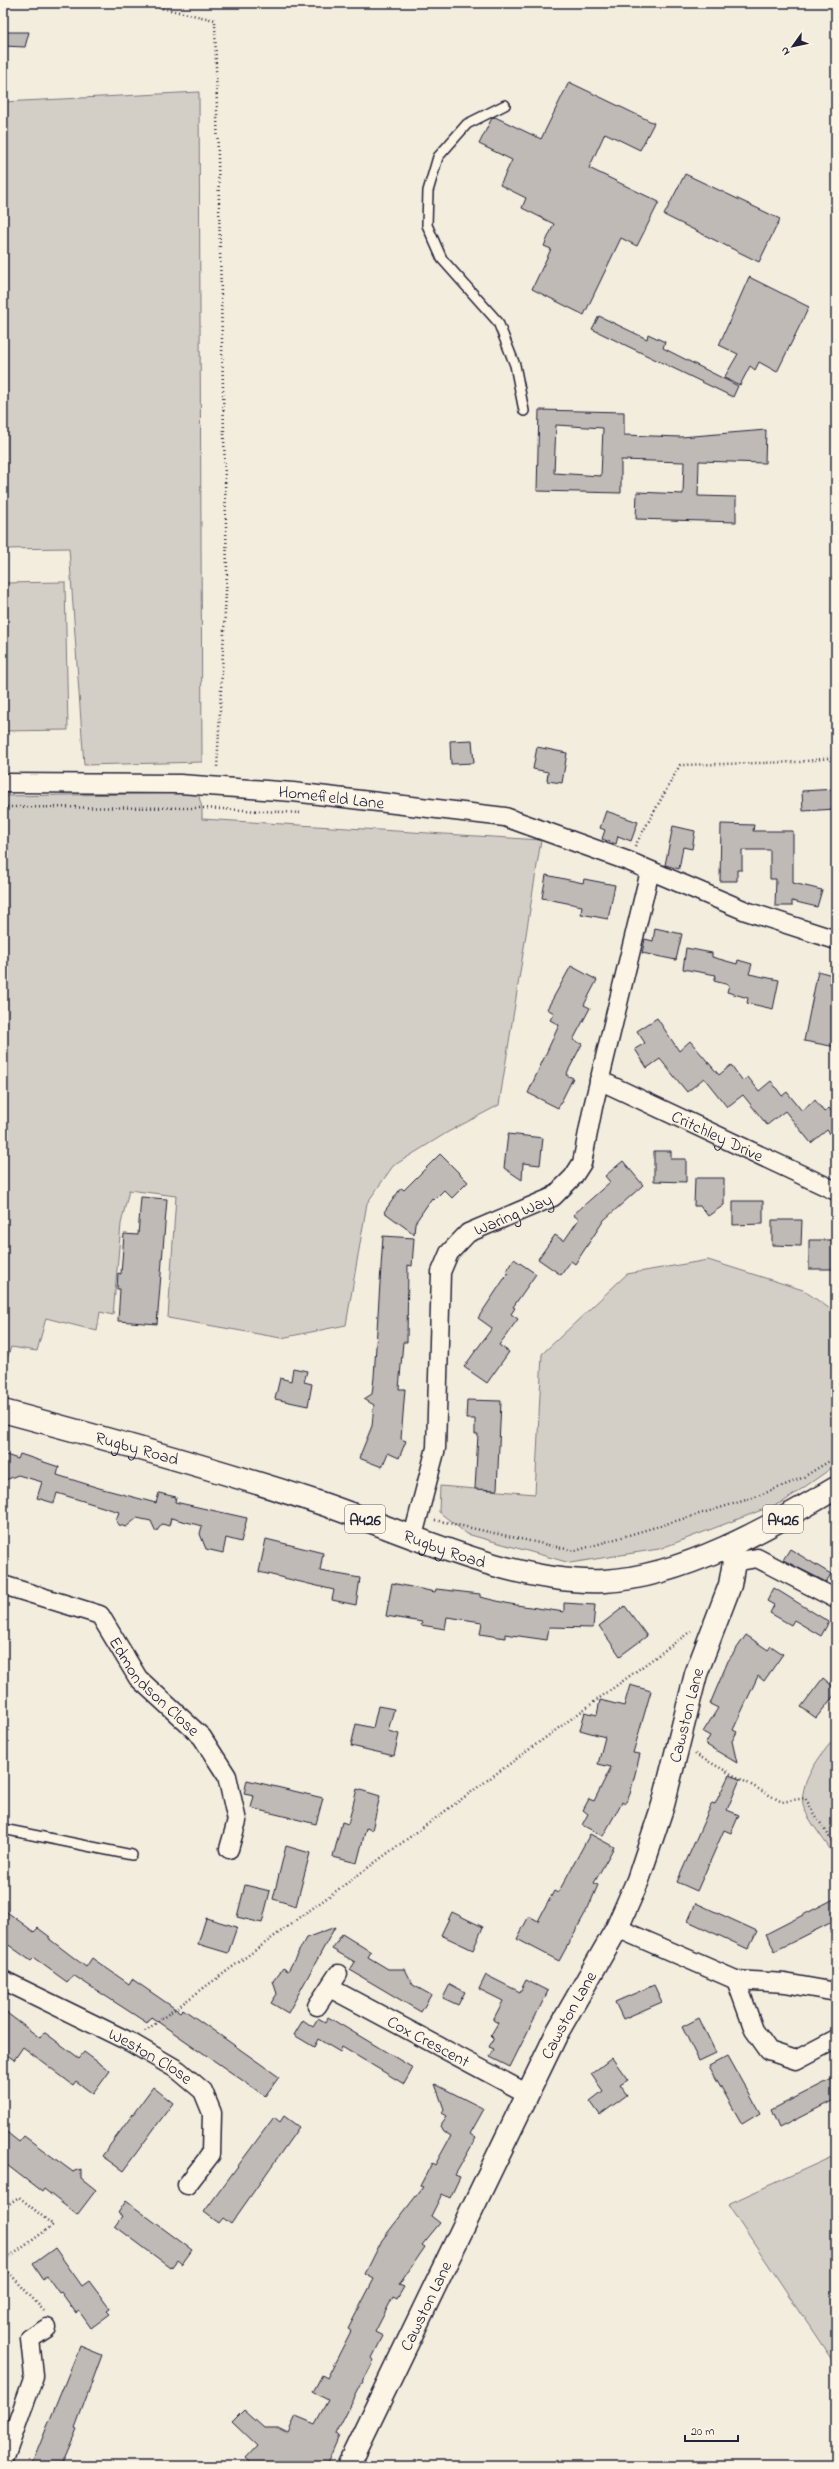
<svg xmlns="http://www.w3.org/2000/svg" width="839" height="2469" viewBox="0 0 839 2469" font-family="'Indie Flower',sans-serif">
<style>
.green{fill:#d4cfc6;stroke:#7b7880}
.building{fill:#bfbab6;stroke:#22223b;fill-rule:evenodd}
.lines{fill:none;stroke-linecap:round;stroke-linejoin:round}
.service-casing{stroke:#22223b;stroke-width:12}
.minor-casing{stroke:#22223b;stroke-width:21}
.tertiary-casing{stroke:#22223b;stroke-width:25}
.primary-casing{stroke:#22223b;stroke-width:25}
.path{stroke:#22223b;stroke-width:2.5;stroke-dasharray:1 3;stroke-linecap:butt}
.service{stroke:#fcf5e5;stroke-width:9}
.minor{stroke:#fcf5e5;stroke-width:18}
.tertiary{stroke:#fcf5e5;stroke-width:22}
.primary{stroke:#fcf5e5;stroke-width:22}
.labels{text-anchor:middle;stroke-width:3;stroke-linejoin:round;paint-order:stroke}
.shield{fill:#fcf5e5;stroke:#63616e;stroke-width:1}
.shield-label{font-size:16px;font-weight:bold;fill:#22223b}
.street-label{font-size:17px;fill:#22223b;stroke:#fcf5e5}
</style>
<rect width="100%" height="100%" fill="#f3edde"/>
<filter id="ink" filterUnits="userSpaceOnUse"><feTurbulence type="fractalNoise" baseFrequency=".025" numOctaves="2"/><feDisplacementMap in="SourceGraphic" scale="8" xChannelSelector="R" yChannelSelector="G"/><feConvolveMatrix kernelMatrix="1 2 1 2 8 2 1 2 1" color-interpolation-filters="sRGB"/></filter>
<g filter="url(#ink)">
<path class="green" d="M 199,92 L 202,762 L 84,765 L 69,548 L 3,549 L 3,102 Z
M 65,582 L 68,730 L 3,731 L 3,583 Z
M 198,793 L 202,808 L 202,819 L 541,840 L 499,1105 L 448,1132 L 393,1166 L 367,1203 L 346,1325 L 281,1338 L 168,1318 L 176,1196 L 129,1190 L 121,1224 L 113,1315 L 100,1312 L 97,1331 L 46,1318 L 37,1351 L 11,1347 L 3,1371 L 3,796 Z
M 708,1260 L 803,1290 L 836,1313 L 836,1465 L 783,1502 L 659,1549 L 570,1563 L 467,1534 L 439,1512 L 440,1486 L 535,1494 L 542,1354 L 627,1274 Z
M 836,1737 L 836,1858 C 827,1843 810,1823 804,1808 C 796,1786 822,1752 836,1737 Z
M 836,2155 L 836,2366 L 728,2204 Z"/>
<path class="building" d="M 3,32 L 29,32 L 25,47 L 3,46 Z
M 569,82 L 654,123 L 640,150 L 605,133 L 589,168 L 659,202 L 637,246 L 621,238 L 584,315 L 532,289 L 551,249 L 544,246 L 554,224 L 522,208 L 526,198 L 500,185 L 512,160 L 479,144 L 492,118 L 495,117 L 541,139 Z
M 685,174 L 780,219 L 759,262 L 664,215 Z
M 749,277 L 809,307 L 777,372 L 759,362 L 755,370 L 750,366 L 740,385 L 724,378 L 738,354 L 719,345 Z
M 599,316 L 647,339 L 648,334 L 665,342 L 663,348 L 738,386 L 733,397 L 592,329 Z
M 539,410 L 624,412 L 624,435 L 681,437 L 766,430 L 765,463 L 699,461 L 698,496 L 736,497 L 736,522 L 636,519 L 637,492 L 683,494 L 684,462 L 621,460 L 621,493 L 537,491 ZM 556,425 L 603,428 L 601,476 L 554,473 Z
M 472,740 L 474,763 L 451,764 L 450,741 Z
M 537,747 L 567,753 L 562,783 L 547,781 L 548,772 L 533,769 Z
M 836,789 L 836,809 L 803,811 L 802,791 Z
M 606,811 L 638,822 L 631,841 L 618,836 L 616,844 L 602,839 L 605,830 L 600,828 Z
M 721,824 L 754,825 L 753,831 L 793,831 L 793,883 L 822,890 L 817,907 L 792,901 L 792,906 L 775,906 L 776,879 L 770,879 L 770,850 L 742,850 L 742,870 L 737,870 L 737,881 L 720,881 Z
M 673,826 L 695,831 L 692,849 L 683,847 L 679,869 L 665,865 Z
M 546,875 L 583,883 L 584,879 L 615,885 L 608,919 L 581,914 L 582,906 L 542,898 Z
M 655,928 L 682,934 L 676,960 L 642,953 L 645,939 L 653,941 Z
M 686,948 L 712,953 L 712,957 L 737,964 L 738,960 L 752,964 L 749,974 L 779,980 L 773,1009 L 747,1003 L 748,998 L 727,992 L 729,985 L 714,981 L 716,975 L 683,969 Z
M 571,966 L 597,980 L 584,1005 L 590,1008 L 573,1040 L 582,1044 L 566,1075 L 573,1078 L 558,1108 L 528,1093 L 559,1025 L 550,1020 L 554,1013 L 547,1009 Z
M 818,971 L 832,975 L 830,984 L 836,985 L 836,1047 L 804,1041 Z
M 657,1018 L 679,1051 L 690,1041 L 719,1075 L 731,1065 L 743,1081 L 748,1077 L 759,1091 L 771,1081 L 782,1096 L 787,1092 L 802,1111 L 815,1100 L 824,1112 L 829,1108 L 836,1117 L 836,1141 L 827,1130 L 811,1143 L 785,1111 L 767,1125 L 743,1095 L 727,1107 L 704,1078 L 687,1092 L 660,1059 L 647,1068 L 635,1049 L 645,1043 L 637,1031 Z
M 508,1134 L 543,1138 L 540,1165 L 523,1163 L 522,1180 L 504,1168 Z
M 654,1151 L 671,1151 L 671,1159 L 686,1159 L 686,1182 L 654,1181 Z
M 440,1154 L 468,1182 L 452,1198 L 444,1190 L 434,1200 L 432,1198 L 415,1223 L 414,1234 L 384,1212 L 401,1188 L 404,1190 Z
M 623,1161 L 643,1185 L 604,1220 L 575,1264 L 571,1261 L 561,1275 L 538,1259 L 555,1235 L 564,1241 L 579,1219 L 573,1215 L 610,1182 L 605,1176 Z
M 695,1178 L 724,1178 L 724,1205 L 708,1216 L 700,1206 L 694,1206 Z
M 141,1197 L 167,1199 L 157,1324 L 118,1321 L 120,1289 L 117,1289 L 118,1273 L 121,1274 L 124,1234 L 138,1235 Z
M 733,1201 L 763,1201 L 763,1224 L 733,1225 Z
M 772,1220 L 802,1220 L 801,1246 L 772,1245 Z
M 383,1236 L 414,1238 L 412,1266 L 408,1265 L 407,1342 L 403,1342 L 399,1389 L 405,1389 L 401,1439 L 406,1441 L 399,1458 L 388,1453 L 382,1467 L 359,1458 L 372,1426 L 374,1405 L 364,1399 L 372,1394 L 374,1377 Z
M 809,1240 L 836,1240 L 836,1269 L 809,1269 Z
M 514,1259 L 536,1274 L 513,1307 L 515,1308 L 511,1314 L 518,1319 L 499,1345 L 509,1352 L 487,1383 L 464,1367 L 492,1328 L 478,1318 L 508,1273 L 506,1271 Z
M 293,1368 L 307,1371 L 304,1382 L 312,1384 L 308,1406 L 275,1399 L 280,1378 L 291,1381 Z
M 467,1400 L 501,1401 L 497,1490 L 475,1489 L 478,1434 L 475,1434 L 475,1419 L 466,1419 Z
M 3,1454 L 18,1459 L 20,1454 L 59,1467 L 57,1475 L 99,1488 L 156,1503 L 159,1493 L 176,1497 L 175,1502 L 247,1518 L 241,1542 L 226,1538 L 223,1553 L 206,1549 L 200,1534 L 202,1526 L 171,1518 L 169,1526 L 162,1524 L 156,1532 L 151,1521 L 137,1518 L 126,1527 L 119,1525 L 116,1520 L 119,1512 L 57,1493 L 54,1503 L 37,1498 L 42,1482 L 18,1475 L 3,1481 Z
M 266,1539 L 323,1553 L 320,1571 L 360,1578 L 356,1605 L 332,1600 L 334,1590 L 259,1572 Z
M 790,1549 L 831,1574 L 826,1582 L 783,1560 Z
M 392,1583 L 435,1592 L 436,1589 L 480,1594 L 480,1597 L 510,1604 L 564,1612 L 564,1603 L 595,1605 L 593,1628 L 549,1627 L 547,1640 L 505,1634 L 505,1638 L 480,1634 L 482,1622 L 447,1617 L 445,1629 L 421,1625 L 422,1622 L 386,1616 Z
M 774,1588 L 829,1622 L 821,1636 L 794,1620 L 791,1625 L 770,1613 L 774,1605 L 767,1601 Z
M 625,1606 L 647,1636 L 620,1656 L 599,1626 Z
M 746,1635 L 768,1650 L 771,1646 L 783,1654 L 764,1681 L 758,1676 L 733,1730 L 737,1732 L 732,1741 L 737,1763 L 705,1744 L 710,1736 L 703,1732 L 718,1708 L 710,1704 L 728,1661 Z
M 823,1678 L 836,1689 L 836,1693 L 816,1718 L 801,1707 Z
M 630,1685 L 651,1691 L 633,1753 L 640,1754 L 630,1794 L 625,1804 L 622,1802 L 603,1836 L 582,1825 L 588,1814 L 583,1810 L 589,1799 L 594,1801 L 611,1767 L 598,1764 L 605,1737 L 580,1730 L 585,1712 L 597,1715 L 600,1700 L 624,1706 Z
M 378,1706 L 394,1709 L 388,1731 L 399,1734 L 394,1756 L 351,1746 L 356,1724 L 373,1728 Z
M 729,1775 L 740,1779 L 727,1810 L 739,1815 L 731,1833 L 724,1830 L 697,1891 L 677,1882 L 712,1803 L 715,1804 Z
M 247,1780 L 323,1798 L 316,1824 L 251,1808 L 254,1796 L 244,1794 Z
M 357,1789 L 380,1796 L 372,1830 L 366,1828 L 357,1863 L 333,1857 L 342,1822 L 348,1824 Z
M 590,1834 L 614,1847 L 594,1883 L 598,1885 L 588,1908 L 559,1961 L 517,1939 L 529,1916 L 538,1921 L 554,1891 L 558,1893 Z
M 286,1846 L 310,1853 L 296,1906 L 273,1899 Z
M 245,1885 L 270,1891 L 262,1923 L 237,1917 Z
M 836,1898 L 836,1920 L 775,1951 L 766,1934 Z
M 696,1903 L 757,1931 L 748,1949 L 688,1921 Z
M 3,1909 L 34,1932 L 38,1928 L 50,1937 L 48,1938 L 86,1967 L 92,1958 L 129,1984 L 132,1979 L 180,2012 L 183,2009 L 279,2077 L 265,2096 L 151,2017 L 147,2023 L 73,1975 L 67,1982 L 34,1958 L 31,1961 L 3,1941 Z
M 452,1912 L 483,1927 L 473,1950 L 441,1935 Z
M 206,1918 L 237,1927 L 228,1953 L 198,1944 Z
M 335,1927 L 288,2013 L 271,2003 L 277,1994 L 273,1981 L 283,1968 L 288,1971 L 306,1938 Z
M 342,1934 L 371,1952 L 368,1957 L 388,1969 L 405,1969 L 413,1985 L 431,1995 L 421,2012 L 350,1970 L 355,1962 L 332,1949 Z
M 486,1975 L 520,1992 L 526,1980 L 548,1991 L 510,2067 L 490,2057 L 494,2049 L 489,2047 L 494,2038 L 491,2035 L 498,2023 L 493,2020 L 503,2001 L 479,1989 Z
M 450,1984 L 465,1992 L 458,2005 L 443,1998 Z
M 654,1985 L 662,2002 L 623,2019 L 615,2002 Z
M 3,2010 L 40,2038 L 44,2032 L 79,2058 L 84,2052 L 110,2071 L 93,2094 L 76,2081 L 73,2085 L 23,2047 L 14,2060 L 3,2052 Z
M 328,2017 L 413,2068 L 404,2084 L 342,2047 L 340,2052 L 318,2039 L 314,2047 L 294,2035 L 303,2020 L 313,2027 L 318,2019 L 325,2023 Z
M 699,2018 L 716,2053 L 699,2061 L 682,2027 Z
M 728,2056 L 760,2113 L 742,2124 L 709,2066 Z
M 612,2058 L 628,2080 L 620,2085 L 627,2095 L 600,2115 L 590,2101 L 603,2091 L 591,2074 Z
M 836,2077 L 836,2099 L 779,2128 L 771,2110 Z
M 435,2084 L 484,2109 L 470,2134 L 476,2138 L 455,2175 L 460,2177 L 450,2198 L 442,2194 L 431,2216 L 440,2223 L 422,2245 L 425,2247 L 399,2285 L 404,2287 L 397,2299 L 393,2297 L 375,2332 L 383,2336 L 372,2358 L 374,2360 L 336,2434 L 339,2436 L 326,2466 L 254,2466 L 246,2458 L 257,2446 L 232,2422 L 244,2410 L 264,2428 L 278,2428 L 288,2433 L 296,2416 L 315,2424 L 328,2400 L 313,2392 L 322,2375 L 327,2378 L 351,2331 L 348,2329 L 374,2279 L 365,2274 L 382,2240 L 423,2187 L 420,2186 L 432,2163 L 435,2165 L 451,2136 L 443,2131 L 440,2126 L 447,2116 L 442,2113 L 444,2109 Z
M 153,2087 L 173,2103 L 123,2171 L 102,2156 Z
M 284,2116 L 299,2127 L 231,2224 L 223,2218 L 219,2223 L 204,2212 L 274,2117 L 280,2122 Z
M 3,2129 L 19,2142 L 24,2136 L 73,2172 L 81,2169 L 81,2178 L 96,2190 L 77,2215 L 44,2189 L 42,2192 L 3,2162 Z
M 126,2201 L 192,2250 L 182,2264 L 177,2260 L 171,2268 L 115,2226 L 122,2216 L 118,2213 Z
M 55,2248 L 82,2286 L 89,2281 L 110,2309 L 107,2311 L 110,2314 L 91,2328 L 79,2311 L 76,2313 L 61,2292 L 59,2293 L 47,2276 L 43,2279 L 33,2264 Z
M 80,2346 L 102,2355 L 75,2428 L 77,2429 L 61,2466 L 31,2466 Z"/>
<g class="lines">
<defs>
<path id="service" d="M 505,105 L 467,124 L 438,157 L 428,191 L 427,225 L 442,259 L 498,322 L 515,365 L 524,411
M 3,1829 L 132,1855"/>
<g id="minor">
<path id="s1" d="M 3,783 L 180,784 L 293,792 L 505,817 L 628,861 L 746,911 L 836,940"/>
<path id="s2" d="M 599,1080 L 836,1191"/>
<path id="s3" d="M 413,1536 L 436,1448 L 441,1272 L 449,1253 L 468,1233 L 553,1197 L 573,1177 L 582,1163 L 593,1107 L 650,871"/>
<path d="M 734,1562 L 757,1558 L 836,1599"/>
<path id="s4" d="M 3,1585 L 100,1615 L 138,1678 L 202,1737 L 227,1776 L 237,1821 L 229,1849"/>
<path d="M 617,1928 L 736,1980 L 785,1983 L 836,1992"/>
<path id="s5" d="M 3,1980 L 130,2042 L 178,2070 L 203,2091 L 212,2113 L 211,2154 L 187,2185"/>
<path d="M 736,1980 L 754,2030 L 769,2051 L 796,2060 L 836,2039"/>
<path id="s6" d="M 330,1988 L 528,2094"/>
<path d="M 317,2006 L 338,1974"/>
<path d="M 3,2463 L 34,2376 L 30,2339 L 47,2328"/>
</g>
<g id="tertiary">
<path id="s7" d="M 348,2466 L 558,2031 L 617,1928 L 638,1880 L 663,1805 L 696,1674 L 730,1585 L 734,1562 L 729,1546"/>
</g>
<g id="primary">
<path id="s8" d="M 3,1411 C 108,1439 213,1468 317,1502 C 404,1531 512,1585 604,1581 C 683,1577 770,1527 836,1488"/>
</g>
</defs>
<use href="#service" class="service-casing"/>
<use href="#minor" class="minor-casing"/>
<use href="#tertiary" class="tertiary-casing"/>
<use href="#primary" class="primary-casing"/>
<path class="path" d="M 139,3 L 215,20 L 227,572 L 217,769
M 3,807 L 202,808 L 302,813
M 635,846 L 680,765 L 800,762 L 836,757
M 435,1520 L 575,1551 L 753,1498 L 802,1478 L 836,1457
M 695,1754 L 782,1802 L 805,1798 L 836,1848
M 145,2031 L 691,1631
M 3,2208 L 19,2197 L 53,2225 L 3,2262
M 3,2266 L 44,2311"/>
<use href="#service" class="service"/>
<use href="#minor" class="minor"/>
<use href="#tertiary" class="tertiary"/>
<use href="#primary" class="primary"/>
</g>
</g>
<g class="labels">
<g class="shield">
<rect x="345" y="1505" width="40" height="28" rx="3"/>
<rect x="763" y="1505" width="40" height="28" rx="3"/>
</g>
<g class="shield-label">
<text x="365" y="1525">A426</text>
<text x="783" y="1525">A426</text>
</g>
<g class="street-label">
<text dy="6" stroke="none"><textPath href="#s1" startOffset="329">Homefield Lane</textPath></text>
<text dy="6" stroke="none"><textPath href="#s2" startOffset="131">Critchley Drive</textPath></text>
<text dy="6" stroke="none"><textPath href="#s3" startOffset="364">Waring Way</textPath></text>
<text dy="6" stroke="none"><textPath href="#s8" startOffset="139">Rugby Road</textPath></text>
<text dy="6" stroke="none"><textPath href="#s8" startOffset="463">Rugby Road</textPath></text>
<text dy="6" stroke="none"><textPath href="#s4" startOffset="192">Edmondson Close</textPath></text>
<text dy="6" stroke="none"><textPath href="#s7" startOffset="826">Cawston Lane</textPath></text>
<text dy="6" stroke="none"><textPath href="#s7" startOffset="502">Cawston Lane</textPath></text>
<text dy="6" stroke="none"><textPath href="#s6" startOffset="112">Cox Crescent</textPath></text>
<text dy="6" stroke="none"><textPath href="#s5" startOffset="166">Weston Close</textPath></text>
<text dy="6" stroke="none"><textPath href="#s7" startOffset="178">Cawston Lane</textPath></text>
</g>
</g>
<rect width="839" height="2469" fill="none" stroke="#fcf5e5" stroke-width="16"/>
<rect x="8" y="8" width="823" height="2453" fill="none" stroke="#22223b" stroke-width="1.5" filter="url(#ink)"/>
<g transform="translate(793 46) rotate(237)" stroke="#fcf5e5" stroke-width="3" paint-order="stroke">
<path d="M0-3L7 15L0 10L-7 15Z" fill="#22223b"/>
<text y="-6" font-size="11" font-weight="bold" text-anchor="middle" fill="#22223b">N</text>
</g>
<path d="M685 2435v6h53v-6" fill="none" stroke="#22223b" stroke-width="2"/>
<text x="691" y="2435" font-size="12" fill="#22223b" stroke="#fcf5e5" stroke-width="3" paint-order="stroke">20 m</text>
</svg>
